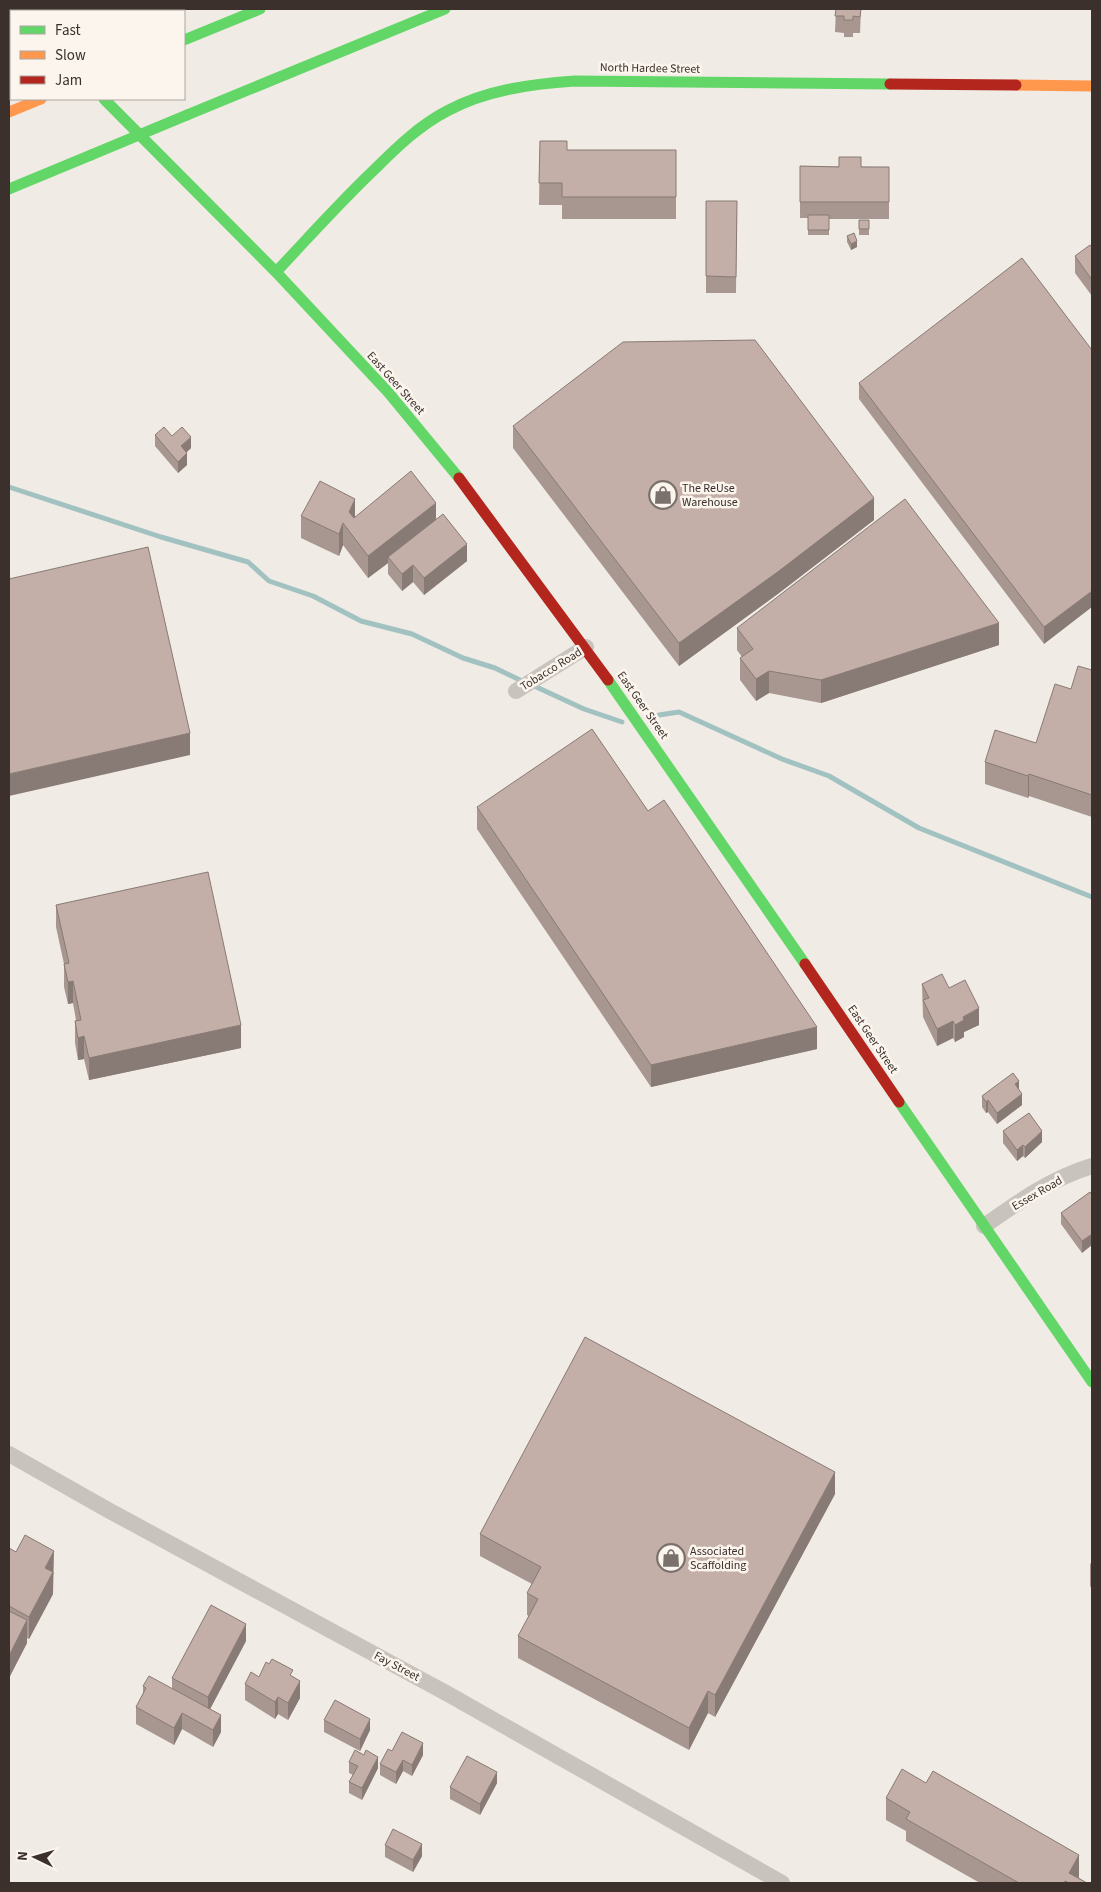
<svg xmlns="http://www.w3.org/2000/svg" width="1101" height="1892" viewBox="0 0 1101 1892" font-family="'Source Sans 3',sans-serif">
<style>
.lines{fill:none;stroke-linecap:round;stroke-linejoin:round}
.stream{stroke:#a1c2c1;stroke-width:5}
.street{stroke:#c9c3be;stroke-width:16}
.fast{stroke:#63d668;stroke-width:11}
.slow{stroke:#ff974d;stroke-width:11}
.jam{stroke:#b3261e;stroke-width:11}
.fast-bridge{stroke:#63d668;stroke-width:11}
.wall{fill:#a89690}
.shaded-wall{fill:#887a75}
.building{fill:#c3afa7;stroke:#887a75}
.labels{text-anchor:middle;stroke-width:5;stroke-linejoin:round;paint-order:stroke}
.street-label{font-size:12px;fill:#3b302b;stroke:#fbf5ee}
.poi-label{font-size:12px;fill:#3b302b;stroke:#fbf5ee;text-anchor:start}
</style>
<rect width="100%" height="100%" fill="#f0ebe5"/>
<g class="lines">
<path class="stream" d="M 9,487 L 161,537 L 248,562 L 269,581 L 313,596 L 361,621 L 412,634 L 463,658 L 495,668 L 524,682
M 532,685 L 584,709 L 622,722
M 659,715 L 679,712 L 782,759 L 829,776 L 919,828 L 1092,897"/>
<path class="street" d="M 516,691 L 586,647
M 984,1226 C 1018,1202 1052,1178 1092,1166
M 9,1454 L 108,1510 L 448,1694 L 782,1883"/>
<path class="fast" d="M 12,9 L 15,11
M 184,40 L 260,9
M 104,99 L 276,272 L 388,392 L 459,478
M 187,115 L 445,9
M 9,189 L 91,155
M 276,272 C 309,237 341,201 376,168 C 397,147 420,125 447,111 C 486,90 531,84 575,81 L 890,84
M 608,680 L 805,964
M 899,1102 L 1092,1382"/>
<path class="slow" d="M 1016,85 L 1092,86
M 9,112 L 41,99"/>
<path class="jam" d="M 890,84 L 1016,85
M 459,478 L 608,680
M 805,964 L 899,1102"/>
<path class="fast-bridge" d="M 91,155 L 187,115"/>
</g>
<path class="wall" d="M 836,9 L 861,9 L 860,33 L 853,33 L 853,37 L 844,37 L 844,33 L 835,32 Z
M 540,141 L 567,150 L 676,150 L 676,219 L 562,219 L 562,205 L 539,205 Z
M 800,166 L 889,167 L 889,219 L 829,219 L 829,235 L 808,235 L 808,218 L 800,218 Z
M 706,201 L 737,201 L 736,293 L 706,293 Z
M 859,220 L 869,220 L 869,235 L 859,235 Z
M 847,236 L 857,247 L 851,250 L 847,242 Z
M 1092,248 L 1092,296 L 1075,273 L 1075,256 Z
M 1092,350 L 1044,644 L 859,399 L 859,383 Z
M 513,426 L 874,520 L 779,593 L 679,666 L 513,448 Z
M 155,435 L 172,436 L 191,448 L 187,452 L 187,465 L 178,473 L 155,446 Z
M 301,516 L 436,519 L 467,561 L 424,595 L 413,582 L 402,591 L 388,574 L 388,563 L 368,578 L 343,545 L 339,556 L 301,538 Z
M 737,628 L 999,645 L 821,703 L 769,693 L 756,701 L 740,680 L 740,658 L 742,657 L 737,650 Z
M 1092,670 L 1092,817 L 1029,796 L 1028,798 L 985,784 L 985,762 L 1036,743 L 1071,689 Z
M 477,807 L 817,1049 L 651,1087 L 477,829 Z
M 56,905 L 241,1048 L 89,1080 L 84,1059 L 78,1060 L 75,1043 L 75,1021 L 76,1020 L 73,1003 L 68,1004 L 64,987 L 64,964 L 56,927 Z
M 922,984 L 949,988 L 979,1025 L 964,1032 L 964,1037 L 955,1042 L 953,1038 L 937,1046 L 923,1017 Z
M 1019,1089 L 1022,1105 L 997,1124 L 988,1112 L 986,1113 L 982,1107 L 982,1096 Z
M 1003,1131 L 1042,1142 L 1025,1158 L 1023,1156 L 1017,1161 L 1003,1143 Z
M 1090,1192 L 1082,1253 L 1061,1224 L 1061,1213 Z
M 835,1494 L 715,1717 L 708,1713 L 689,1750 L 518,1658 L 518,1636 L 529,1616 L 527,1615 L 527,1593 L 532,1584 L 480,1556 L 480,1534 Z
M 9,1548 L 54,1573 L 53,1575 L 53,1594 L 29,1639 L 27,1638 L 27,1643 L 9,1678 Z
M 1092,1562 L 1092,1590 L 1090,1586 L 1090,1564 Z
M 246,1641 L 210,1709 L 221,1732 L 213,1747 L 182,1729 L 174,1745 L 136,1724 L 136,1707 L 143,1693 L 143,1686 L 172,1689 L 172,1678 Z
M 259,1677 L 293,1677 L 300,1698 L 288,1720 L 278,1714 L 275,1719 L 245,1700 L 245,1684 Z
M 324,1720 L 370,1730 L 360,1751 L 324,1732 Z
M 392,1751 L 423,1755 L 412,1776 L 403,1771 L 396,1784 L 380,1775 L 380,1764 Z
M 349,1762 L 378,1768 L 362,1800 L 349,1793 L 349,1782 L 353,1775 L 349,1773 Z
M 497,1783 L 480,1815 L 450,1799 L 450,1787 Z
M 926,1783 L 1079,1877 L 1079,1878 L 1087,1883 L 980,1883 L 906,1841 L 906,1831 L 886,1820 L 886,1798 Z
M 385,1845 L 422,1856 L 413,1872 L 385,1857 Z"/>
<path class="shaded-wall" d="M 857,241 L 857,247 L 851,250 L 851,244 Z
M 191,437 L 191,448 L 181,457 L 181,446 Z
M 187,453 L 187,465 L 178,473 L 178,462 Z
M 874,498 L 874,520 L 779,593 L 679,666 L 679,643 Z
M 355,499 L 355,521 L 349,512 Z
M 436,503 L 436,525 L 388,557 L 388,563 L 368,578 L 368,556 Z
M 343,523 L 343,545 L 339,556 L 339,534 Z
M 467,544 L 467,561 L 424,595 L 424,578 Z
M 413,565 L 413,582 L 402,591 L 402,574 Z
M 1092,591 L 1092,607 L 1044,644 L 1044,627 Z
M 999,623 L 999,645 L 821,703 L 821,680 Z
M 769,671 L 769,693 L 756,701 L 756,679 Z
M 190,733 L 190,755 L 9,796 L 9,774 Z
M 1029,774 L 1029,796 L 1028,798 L 1028,776 Z
M 73,981 L 73,1003 L 68,1004 L 68,982 Z
M 979,1008 L 979,1025 L 964,1032 L 964,1037 L 955,1042 L 955,1025 L 963,1017 Z
M 953,1021 L 953,1038 L 937,1046 L 937,1029 Z
M 241,1025 L 241,1048 L 89,1080 L 89,1058 Z
M 817,1027 L 817,1049 L 651,1087 L 651,1065 Z
M 84,1036 L 84,1059 L 78,1060 L 78,1038 Z
M 1019,1081 L 1019,1093 L 1015,1084 Z
M 1022,1094 L 1022,1105 L 997,1124 L 997,1113 Z
M 988,1100 L 988,1112 L 986,1113 L 986,1102 Z
M 1042,1131 L 1042,1142 L 1025,1158 L 1025,1147 Z
M 1023,1145 L 1023,1156 L 1017,1161 L 1017,1150 Z
M 1092,1234 L 1092,1245 L 1082,1253 L 1082,1241 Z
M 835,1472 L 835,1494 L 715,1717 L 715,1695 Z
M 54,1551 L 53,1594 L 29,1639 L 29,1617 L 45,1568 Z
M 27,1620 L 27,1643 L 9,1678 L 9,1656 Z
M 246,1624 L 246,1641 L 208,1713 L 208,1697 Z
M 300,1681 L 300,1698 L 288,1720 L 288,1703 Z
M 708,1691 L 708,1713 L 689,1750 L 689,1728 Z
M 278,1697 L 278,1714 L 275,1719 L 275,1702 Z
M 182,1713 L 182,1729 L 174,1745 L 174,1728 Z
M 221,1715 L 221,1732 L 213,1747 L 213,1730 Z
M 370,1719 L 370,1730 L 360,1751 L 360,1739 Z
M 423,1743 L 423,1755 L 412,1776 L 412,1765 Z
M 378,1757 L 378,1768 L 362,1800 L 362,1788 Z
M 403,1760 L 403,1771 L 396,1784 L 396,1772 Z
M 497,1772 L 497,1783 L 480,1815 L 480,1804 Z
M 422,1844 L 422,1856 L 413,1872 L 413,1860 Z
M 1079,1855 L 1079,1877 L 1076,1883 L 1069,1873 Z"/>
<path class="building" d="M 836,9 L 861,9 L 860,17 L 853,16 L 853,20 L 844,20 L 844,16 L 835,16 Z
M 540,141 L 567,141 L 567,150 L 676,150 L 676,197 L 562,197 L 562,183 L 539,183 Z
M 839,157 L 861,157 L 861,167 L 889,167 L 889,202 L 800,202 L 800,166 L 839,167 Z
M 706,201 L 737,201 L 736,277 L 706,276 Z
M 808,215 L 829,215 L 829,230 L 808,230 Z
M 859,220 L 869,220 L 869,229 L 859,229 Z
M 854,233 L 857,241 L 851,244 L 847,236 Z
M 1090,245 L 1092,248 L 1092,280 L 1075,256 Z
M 1022,258 L 1092,350 L 1092,591 L 1044,627 L 859,383 Z
M 755,340 L 874,498 L 779,571 L 679,643 L 513,426 L 623,342 Z
M 164,427 L 172,436 L 182,427 L 191,437 L 181,446 L 187,453 L 178,462 L 155,435 Z
M 411,471 L 436,503 L 368,556 L 343,523 L 339,534 L 301,516 L 320,481 L 355,499 L 349,512 L 354,518 Z
M 905,499 L 999,623 L 821,680 L 769,671 L 756,679 L 740,658 L 753,649 L 737,628 Z
M 443,514 L 467,544 L 424,578 L 413,565 L 402,574 L 388,557 Z
M 148,547 L 190,733 L 9,774 L 9,579 Z
M 1078,666 L 1092,670 L 1092,795 L 1029,774 L 1028,776 L 985,762 L 995,730 L 1036,743 L 1055,684 L 1071,689 Z
M 592,729 L 648,811 L 664,800 L 817,1027 L 651,1065 L 477,807 Z
M 208,872 L 241,1025 L 89,1058 L 84,1036 L 78,1038 L 75,1021 L 81,1020 L 73,981 L 68,982 L 64,964 L 69,963 L 56,905 Z
M 942,974 L 949,988 L 965,980 L 979,1008 L 963,1017 L 964,1020 L 955,1025 L 953,1021 L 937,1029 L 923,1000 L 929,998 L 922,984 Z
M 1013,1073 L 1019,1081 L 1015,1084 L 1022,1094 L 997,1113 L 988,1100 L 986,1102 L 982,1096 Z
M 1029,1113 L 1042,1131 L 1025,1147 L 1023,1145 L 1017,1150 L 1003,1131 Z
M 1090,1192 L 1092,1195 L 1092,1234 L 1082,1241 L 1061,1213 Z
M 585,1337 L 835,1472 L 715,1695 L 708,1691 L 689,1728 L 518,1636 L 538,1599 L 527,1593 L 541,1567 L 480,1534 Z
M 25,1535 L 54,1551 L 45,1568 L 53,1572 L 29,1617 L 9,1606 L 9,1548 L 16,1552 Z
M 211,1605 L 246,1624 L 208,1697 L 172,1678 Z
M 9,1611 L 27,1620 L 9,1656 Z
M 272,1659 L 293,1670 L 290,1675 L 300,1681 L 288,1703 L 278,1697 L 275,1702 L 245,1684 L 251,1672 L 259,1677 L 266,1662 L 269,1664 Z
M 149,1676 L 221,1715 L 213,1730 L 182,1713 L 174,1728 L 136,1707 L 146,1688 L 143,1686 Z
M 335,1700 L 370,1719 L 360,1739 L 324,1720 Z
M 402,1732 L 423,1743 L 412,1765 L 403,1760 L 396,1772 L 380,1764 L 388,1749 L 392,1751 Z
M 355,1750 L 364,1755 L 366,1750 L 378,1757 L 362,1788 L 349,1782 L 358,1766 L 349,1762 Z
M 467,1756 L 497,1772 L 480,1804 L 450,1787 Z
M 902,1769 L 926,1783 L 933,1771 L 1079,1855 L 1069,1873 L 1087,1883 L 1069,1883 L 1065,1881 L 1064,1883 L 1019,1883 L 906,1819 L 910,1812 L 886,1798 Z
M 393,1829 L 422,1844 L 413,1860 L 385,1845 Z"/>
<defs>
<symbol id="shop-ring" viewBox="-11 -11 22 22"><circle r="9.5" fill="#fbf5ee" stroke="#7a716c" stroke-width="1.5"/><path d="M-5-2.5h2.3a2.7 3.5 0 0 1 5.4 0H5L5.5 6h-11ZM-1.5-2.5h3a1.5 2.3 0 0 0-3 0Z" fill="#7a716c"/></symbol>
</defs>
<g fill-rule="evenodd">
<use href="#shop-ring" x="647" y="479" width="32" height="32"/>
<use href="#shop-ring" x="655" y="1542" width="32" height="32"/>
</g>
<g class="labels">
<g class="street-label">
<text transform="translate(650 68) rotate(1)" y="4">North Hardee Street</text>
<text transform="translate(396 383) rotate(48)" y="4">East Geer Street</text>
<text transform="translate(551 669) rotate(-32)" y="4">Tobacco Road</text>
<text transform="translate(643 705) rotate(55)" y="4">East Geer Street</text>
<text transform="translate(873 1039) rotate(56)" y="4">East Geer Street</text>
<text transform="translate(1037 1193) rotate(-30)" y="4">Essex Road</text>
<text transform="translate(397 1666) rotate(28)" y="4">Fay Street</text>
</g>
<g class="poi-label">
<text x="682" y="492">The ReUse<tspan x="682" dy="14">Warehouse</tspan></text>
<text x="690" y="1555">Associated<tspan x="690" dy="14">Scaffolding</tspan></text>
</g>
</g>
<rect width="1101" height="1892" fill="none" stroke="#3b302b" stroke-width="20"/>
<rect x="10" y="10" width="175" height="90" fill="#fbf5ee" stroke="#aea6a0"/>
<rect x="20" y="26" width="25" height="8" fill="#63d668" stroke="#aea6a0"/>
<text x="55" y="35" font-size="15" fill="#3b302b">Fast</text>
<rect x="20" y="51" width="25" height="8" fill="#ff974d" stroke="#aea6a0"/>
<text x="55" y="60" font-size="15" fill="#3b302b">Slow</text>
<rect x="20" y="76" width="25" height="8" fill="#b3261e" stroke="#aea6a0"/>
<text x="55" y="85" font-size="15" fill="#3b302b">Jam</text>
<g transform="translate(35 1857) rotate(275)" stroke="#fbf5ee" stroke-width="4" paint-order="stroke">
<path d="M0-4L9 19L0 12L-9 19Z" fill="#3b302b"/>
<text y="-8" font-size="14" font-weight="bold" text-anchor="middle" fill="#3b302b">N</text>
</g>
</svg>
